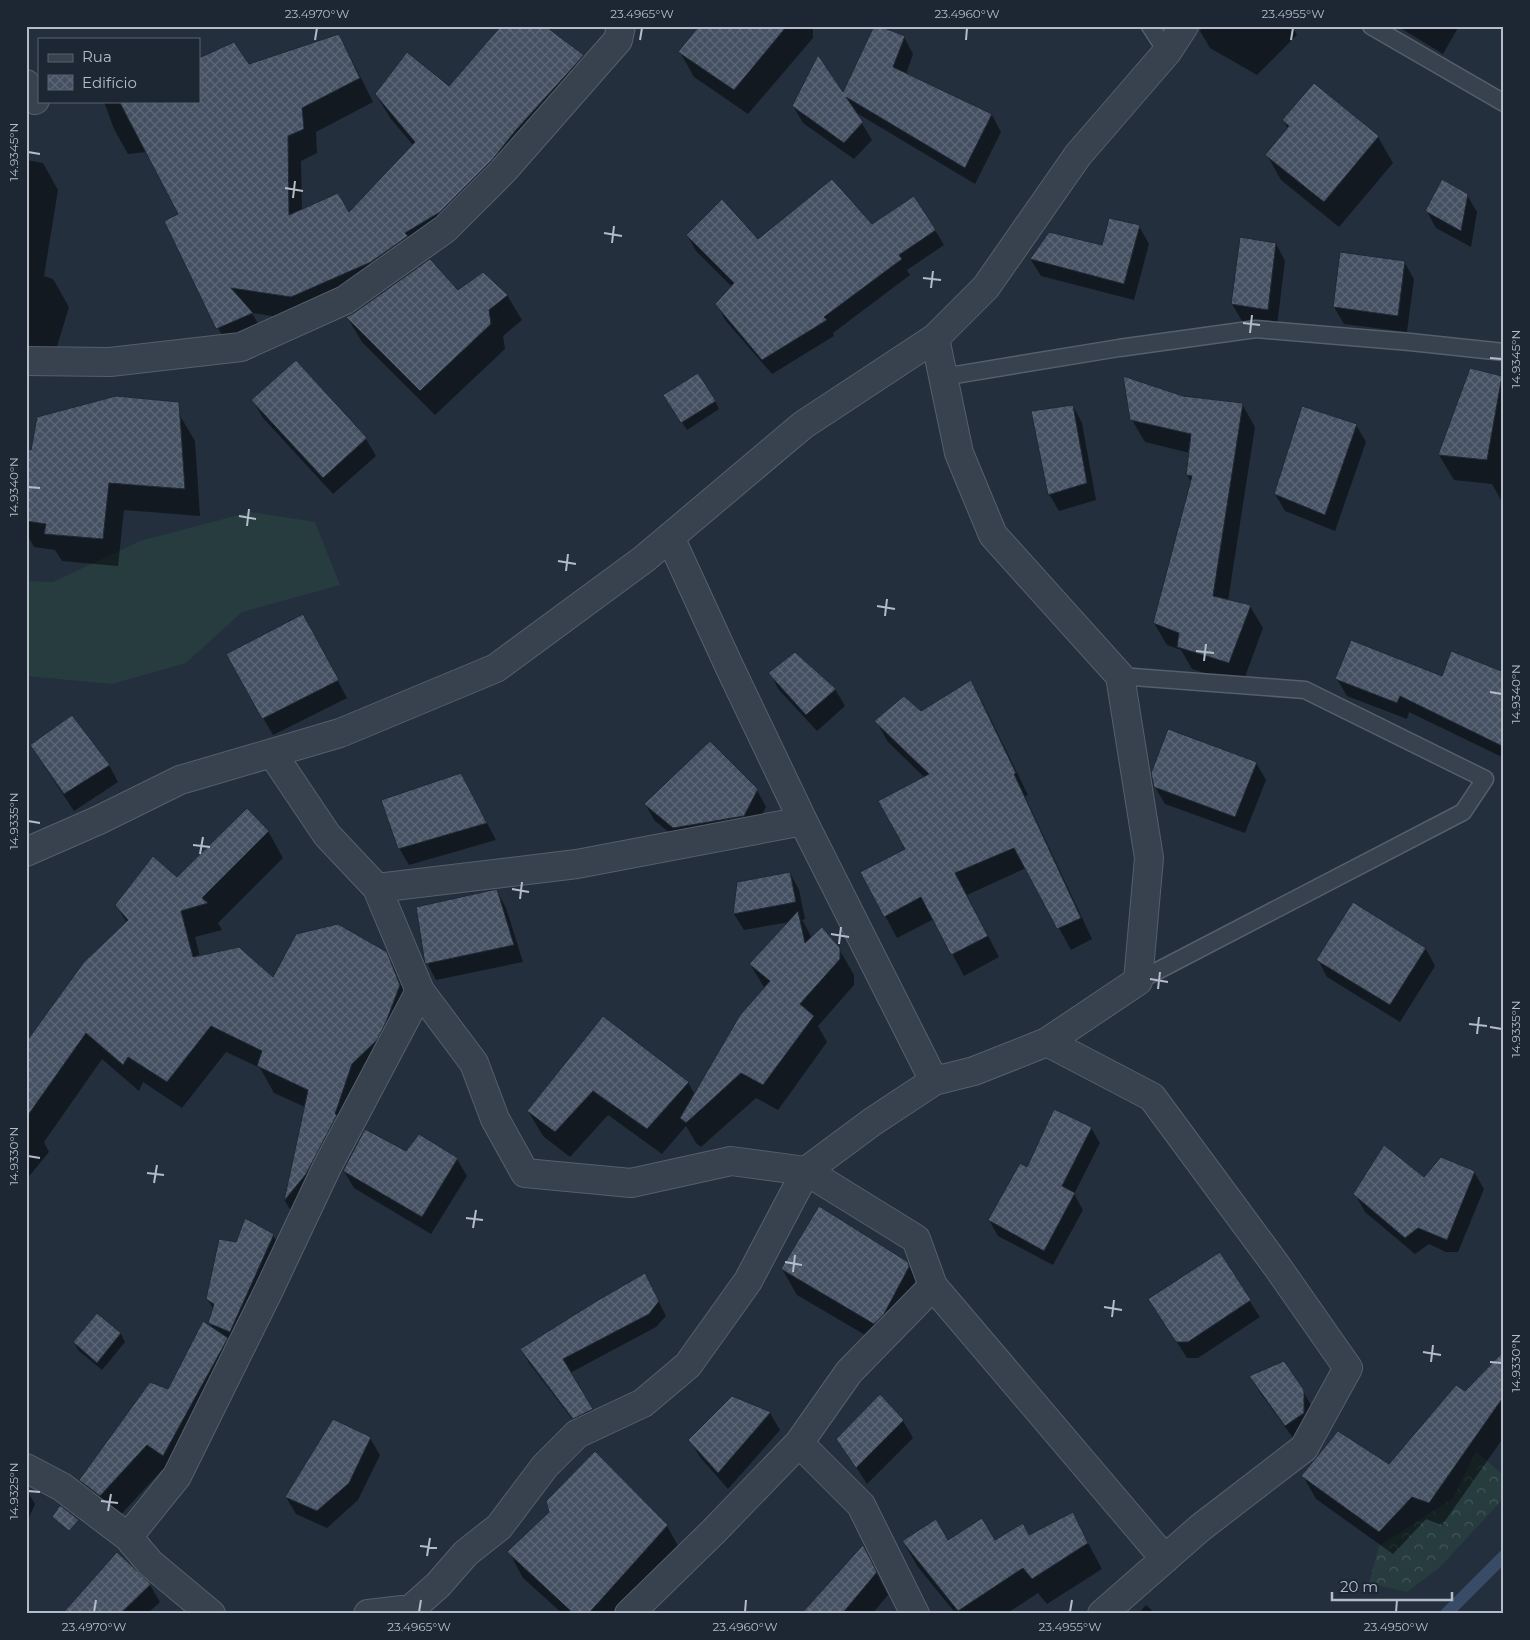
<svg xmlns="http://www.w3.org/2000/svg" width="1530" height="1640" viewBox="0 0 1530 1640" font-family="Montserrat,sans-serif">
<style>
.grass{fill:#263c3f}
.forest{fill:url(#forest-crowns)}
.shadow{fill:#0007}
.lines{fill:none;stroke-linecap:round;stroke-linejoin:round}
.stream{stroke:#394c67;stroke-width:12}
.building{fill:url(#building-cross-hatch);stroke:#1f2835}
.service-casing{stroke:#565f6c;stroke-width:19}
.minor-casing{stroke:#565f6c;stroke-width:30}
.service{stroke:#38414e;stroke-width:16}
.minor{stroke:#38414e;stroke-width:28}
.ticks{fill:none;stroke:#b4bcc9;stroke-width:2}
.neatline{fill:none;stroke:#b4bcc9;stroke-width:2}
.ticks-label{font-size:12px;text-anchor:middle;fill:#b4bcc9}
</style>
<defs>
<pattern id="forest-crowns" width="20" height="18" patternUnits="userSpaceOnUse" patternTransform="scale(1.25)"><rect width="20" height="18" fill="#263c3f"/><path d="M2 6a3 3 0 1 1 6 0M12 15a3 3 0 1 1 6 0" fill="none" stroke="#435659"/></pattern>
<pattern id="building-cross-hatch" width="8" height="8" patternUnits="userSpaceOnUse" patternTransform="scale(1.25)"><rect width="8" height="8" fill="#455162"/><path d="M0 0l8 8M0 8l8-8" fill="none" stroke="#5d6877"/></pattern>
</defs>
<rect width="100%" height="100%" fill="#242f3e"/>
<path class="grass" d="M 250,512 L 315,522 L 340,585 L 242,612 L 186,663 L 112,684 L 26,676 L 26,581 L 53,582 L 140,541 Z"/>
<path class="forest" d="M 1476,1451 L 1504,1476 L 1504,1498 L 1440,1567 L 1407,1592 L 1369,1583 L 1379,1546 L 1453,1498 Z"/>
<path class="shadow" d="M 745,26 L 813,26 L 813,38 L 748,114 L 694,77 L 680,52 Z
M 1203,26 L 1292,26 L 1297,35 L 1257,75 L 1210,48 L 1200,31 Z
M 1397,26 L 1459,26 L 1443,54 Z
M 338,35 L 352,60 L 373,102 L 316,132 L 317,153 L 301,161 L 302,211 L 349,214 L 413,145 L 391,119 L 376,95 L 449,88 L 583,56 L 597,80 L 530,154 L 305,321 L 252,313 L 266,337 L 232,352 L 218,328 L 180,215 L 147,152 L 128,154 L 114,129 L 104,102 L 199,101 L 199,59 L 233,44 L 249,66 Z
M 904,37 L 913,54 L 906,74 L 992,115 L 1001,132 L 975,184 L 855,112 L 872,140 L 854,159 L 803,123 L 793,106 L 843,94 Z
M 1314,85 L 1378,137 L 1393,163 L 1339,227 L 1281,180 L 1267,155 L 1288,129 L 1284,121 Z
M 26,160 L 43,163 L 58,190 L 44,276 L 53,279 L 69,307 L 52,363 L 26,356 Z
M 1467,195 L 1477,212 L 1471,247 L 1436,228 L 1426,210 Z
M 872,226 L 935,230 L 944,245 L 907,270 L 910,275 L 833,333 L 834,336 L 772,374 L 725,320 L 717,304 L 732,287 L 696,251 L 687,235 L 758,241 Z
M 1139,226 L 1149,244 L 1134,300 L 1041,276 L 1031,260 L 1049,233 L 1102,247 Z
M 1276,244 L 1285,261 L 1277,326 L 1242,321 L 1232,304 Z
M 1404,262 L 1414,279 L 1407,332 L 1344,324 L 1334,307 Z
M 458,291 L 507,295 L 522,320 L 503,336 L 505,349 L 435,415 L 362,342 L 347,317 Z
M 1470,370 L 1501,377 L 1504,382 L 1504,505 L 1492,484 L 1454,480 L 1439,455 Z
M 1182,397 L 1242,404 L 1255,427 L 1228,601 L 1250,606 L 1263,628 L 1242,685 L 1192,669 L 1181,650 L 1167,645 L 1154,623 L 1192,483 L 1187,475 L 1190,453 L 1145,442 L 1132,420 Z
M 253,401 L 366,439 L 376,456 L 333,494 L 263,418 Z
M 715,401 L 719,409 L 687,430 L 670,404 Z
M 1073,406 L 1082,423 L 1096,500 L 1059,511 L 1049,494 Z
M 179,414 L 195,441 L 200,516 L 124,510 L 118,566 L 62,561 L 55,550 L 34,547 L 26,533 L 26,451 L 32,452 Z
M 1356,425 L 1366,442 L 1335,531 L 1285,511 L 1275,494 Z
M 312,633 L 347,698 L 273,735 L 263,718 Z
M 770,673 L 835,689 L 845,706 L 817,731 L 779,690 Z
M 1504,673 L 1504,758 L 1409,712 L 1407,719 L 1347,696 L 1337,679 L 1443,677 Z
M 971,682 L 983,703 L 1028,795 L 1025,796 L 1092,939 L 1071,950 L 1026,868 L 967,895 L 999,957 L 964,976 L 934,919 L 897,938 L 862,873 L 907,850 L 925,778 L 888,742 L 876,721 L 921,712 Z
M 31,746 L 109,765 L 118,782 L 74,811 Z
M 1256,763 L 1266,780 L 1245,833 L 1165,804 L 1155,787 Z
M 461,774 L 496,840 L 409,865 L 399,848 Z
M 757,790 L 766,807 L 753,833 L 684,844 L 655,821 L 645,804 Z
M 268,831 L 283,858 L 218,923 L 222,930 L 195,937 L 200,957 L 273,979 L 386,953 L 402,980 L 415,1012 L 300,1226 L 285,1201 L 305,1107 L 274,1093 L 260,1068 L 226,1052 L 182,1108 L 143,1082 L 139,1091 L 102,1059 L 44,1142 L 49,1152 L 26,1180 L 26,1044 L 127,923 L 116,905 L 177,879 Z
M 790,873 L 799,890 L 805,919 L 802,920 L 812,938 L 839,949 L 854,975 L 854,985 L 818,1026 L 827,1042 L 778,1110 L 756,1098 L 701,1147 L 696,1143 L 686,1126 L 662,1154 L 608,1115 L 570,1157 L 543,1136 L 528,1111 L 604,1018 L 688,1082 L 695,1095 L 765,989 L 750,964 L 790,922 L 744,930 L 734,914 Z
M 497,891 L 506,908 L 523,962 L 436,980 L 427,963 Z
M 1426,949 L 1435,966 L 1400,1022 L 1327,977 L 1318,960 Z
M 1091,1128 L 1100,1143 L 1074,1194 L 1083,1210 L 1053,1265 L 998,1236 L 989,1220 L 1027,1168 Z
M 406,1153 L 457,1159 L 467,1176 L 431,1234 L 354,1188 L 344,1171 Z
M 1474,1172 L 1484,1189 L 1458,1252 L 1446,1252 L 1429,1244 L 1415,1254 L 1365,1212 L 1355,1194 L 1424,1179 Z
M 273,1235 L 283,1252 L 177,1481 L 162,1470 L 115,1521 L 95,1505 L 80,1480 L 169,1391 L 213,1330 L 209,1323 L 214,1310 L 207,1299 L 237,1244 Z
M 1219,1254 L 1260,1317 L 1198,1358 L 1187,1358 L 1150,1300 Z
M 907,1263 L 922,1289 L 889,1349 L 797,1295 L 782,1269 Z
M 645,1275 L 666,1316 L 656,1327 L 570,1373 L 600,1423 L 582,1432 L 529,1363 L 521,1349 Z
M 97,1315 L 121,1334 L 125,1342 L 102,1370 L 79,1351 L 74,1343 Z
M 1504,1352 L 1504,1437 L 1442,1525 L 1426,1519 L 1393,1554 L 1316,1499 L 1303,1476 L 1389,1466 L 1465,1392 Z
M 1250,1376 L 1303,1391 L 1313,1409 L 1296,1442 L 1260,1393 Z
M 733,1397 L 770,1413 L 780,1430 L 728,1489 L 700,1457 L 690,1440 Z
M 903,1421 L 913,1438 L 867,1484 L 838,1439 Z
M 370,1438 L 380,1455 L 358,1500 L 327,1528 L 296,1514 L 286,1497 Z
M 26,1489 L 35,1504 L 26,1525 Z
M 1072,1513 L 1102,1569 L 1047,1604 L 1038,1593 L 1006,1614 L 956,1614 L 918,1567 L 903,1542 L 995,1541 L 1029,1537 Z
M 667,1526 L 681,1551 L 625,1614 L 563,1614 L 523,1578 L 509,1552 Z
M 863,1547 L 888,1595 L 872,1614 L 802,1614 Z
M 117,1554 L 150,1585 L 160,1602 L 147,1614 L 64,1614 Z
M 1146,1605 L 1156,1614 L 1138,1614 Z"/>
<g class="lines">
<path class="stream" d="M 1446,1614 L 1504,1556"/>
</g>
<path class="building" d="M 501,26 L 545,26 L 584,55 L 516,130 L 492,160 L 440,212 L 405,233 L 408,236 L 371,262 L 291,297 L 231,288 L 253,313 L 216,329 L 164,221 L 178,214 L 119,101 L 199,101 L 199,58 L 234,42 L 249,64 L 339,34 L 360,78 L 302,108 L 304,129 L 288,136 L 289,215 L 338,193 L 349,212 L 415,142 L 375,94 L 407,52 L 449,86 Z
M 699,26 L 787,26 L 734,90 L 678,52 Z
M 874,26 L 879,26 L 905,36 L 893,67 L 992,114 L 965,168 L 846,97 L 863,122 L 844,143 L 792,106 L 818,55 L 843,92 Z
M 1314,83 L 1379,136 L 1324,202 L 1265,155 L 1289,126 L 1282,120 Z
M 832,179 L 872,224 L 914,196 L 936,230 L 899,255 L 902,259 L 824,317 L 827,320 L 762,360 L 715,304 L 734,283 L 686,235 L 722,199 L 758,239 Z
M 1442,179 L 1468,194 L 1461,231 L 1425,211 Z
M 1109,218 L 1140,225 L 1124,284 L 1030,259 L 1049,232 L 1102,245 Z
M 1240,237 L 1276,243 L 1268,310 L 1231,304 Z
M 1340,252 L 1405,261 L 1398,316 L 1333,307 Z
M 430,259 L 458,290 L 483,272 L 508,295 L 489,310 L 491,324 L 420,391 L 346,317 L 354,313 Z
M 296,360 L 367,438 L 323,478 L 251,400 Z
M 1470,368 L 1502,376 L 1487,460 L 1438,455 Z
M 698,373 L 716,401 L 681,423 L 663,395 Z
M 1123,376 L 1183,396 L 1243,403 L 1213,596 L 1251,605 L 1229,663 L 1177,647 L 1179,633 L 1153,623 L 1192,476 L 1186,475 L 1191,434 L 1130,420 Z
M 116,396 L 179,402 L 185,489 L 109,483 L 103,539 L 44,534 L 46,524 L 26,521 L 26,449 L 31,450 L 37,417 Z
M 1073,405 L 1087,483 L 1048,495 L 1031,411 Z
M 1302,406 L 1357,424 L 1325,515 L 1274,494 Z
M 303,614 L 339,680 L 262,719 L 226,654 Z
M 1351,640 L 1442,676 L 1451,651 L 1504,672 L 1504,747 L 1400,696 L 1397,703 L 1335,679 Z
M 795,652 L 836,689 L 806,715 L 768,673 Z
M 971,680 L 1016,773 L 1014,774 L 1081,918 L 1057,929 L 1014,848 L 955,873 L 988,936 L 951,955 L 921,897 L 884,917 L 860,872 L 905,849 L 878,801 L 929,774 L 874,721 L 904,696 L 921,711 Z
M 72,715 L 110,765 L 64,794 L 30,745 Z
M 1168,729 L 1257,762 L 1235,817 L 1154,787 L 1151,773 Z
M 710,741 L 758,789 L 744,816 L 673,828 L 644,804 Z
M 461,773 L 487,823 L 398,849 L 381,800 Z
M 247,808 L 269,831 L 202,898 L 208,903 L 181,911 L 193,957 L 239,947 L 273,977 L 296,934 L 338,924 L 387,952 L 400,985 L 386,1022 L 377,1040 L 352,1064 L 335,1114 L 337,1115 L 306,1174 L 284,1201 L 308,1090 L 257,1066 L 262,1051 L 211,1026 L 167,1082 L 128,1057 L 123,1065 L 86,1033 L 26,1118 L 26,1042 L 84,962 L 128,920 L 115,905 L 153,856 L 177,877 Z
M 790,872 L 796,902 L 733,914 L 737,882 Z
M 497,889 L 514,945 L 425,964 L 416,907 Z
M 1353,902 L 1426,948 L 1390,1005 L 1316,960 Z
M 798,911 L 805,943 L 822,927 L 840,948 L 840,959 L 800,1004 L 814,1016 L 763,1085 L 741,1073 L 686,1123 L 680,1118 L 740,1015 L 770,981 L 749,964 Z
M 603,1016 L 689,1082 L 647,1129 L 593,1091 L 555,1132 L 527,1111 Z
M 1054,1109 L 1092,1127 L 1062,1186 L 1075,1193 L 1044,1251 L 988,1220 L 1020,1163 L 1027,1167 Z
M 365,1129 L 406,1151 L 419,1134 L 458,1158 L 422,1217 L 343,1171 Z
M 1384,1145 L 1424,1177 L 1441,1157 L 1475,1171 L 1447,1240 L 1418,1228 L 1405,1238 L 1353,1194 Z
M 819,1206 L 908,1262 L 909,1267 L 884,1314 L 874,1324 L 781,1269 Z
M 245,1218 L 274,1234 L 230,1332 L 208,1323 L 214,1304 L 206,1299 L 219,1239 L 236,1242 Z
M 1220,1252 L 1251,1300 L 1188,1342 L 1176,1342 L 1148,1299 Z
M 645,1273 L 659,1301 L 649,1314 L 563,1359 L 593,1409 L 573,1419 L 520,1349 L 595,1302 Z
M 97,1313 L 121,1333 L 97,1363 L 73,1342 Z
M 203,1321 L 228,1338 L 163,1456 L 147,1445 L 100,1496 L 79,1480 L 150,1382 L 168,1389 Z
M 1504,1351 L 1504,1396 L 1429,1503 L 1412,1497 L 1379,1532 L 1301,1476 L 1338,1431 L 1389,1464 L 1456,1385 L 1465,1391 Z
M 1284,1361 L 1304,1390 L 1304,1413 L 1285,1426 L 1249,1376 Z
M 880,1394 L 904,1420 L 856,1468 L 836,1439 Z
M 732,1396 L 771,1412 L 718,1473 L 688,1440 Z
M 333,1419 L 371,1437 L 349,1483 L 317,1511 L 285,1497 Z
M 595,1451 L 668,1525 L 588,1614 L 574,1614 L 507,1552 L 549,1512 L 546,1501 Z
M 60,1505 L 79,1520 L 69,1531 L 52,1517 Z
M 1073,1512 L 1088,1543 L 1032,1579 L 1023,1568 L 958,1611 L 902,1541 L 936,1519 L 948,1540 L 982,1518 L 995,1540 L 1023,1523 L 1029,1535 Z
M 863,1545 L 877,1572 L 842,1614 L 801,1614 Z
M 117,1552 L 151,1584 L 120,1614 L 62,1614 Z"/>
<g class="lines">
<defs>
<path id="service" d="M 1150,26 L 1167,52
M 1371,26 L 1504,103
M 943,377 L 1119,348 L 1256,329 L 1410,342 L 1504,352
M 1120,676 L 1305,690 L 1485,779 L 1463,812 L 1138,981"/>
<path id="minor" d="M 26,84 L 35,100
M 26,361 L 110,362 L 241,347 L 345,300 L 445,229 L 503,171 L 618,40 L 621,26
M 272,753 L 327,835 L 377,888 L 577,864 L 803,821 L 730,668 L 670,537
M 803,821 L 934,1081
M 26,852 L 99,820 L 180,780 L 340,733 L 496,668 L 644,559 L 803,425 L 935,338 L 986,287 L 1078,155 L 1167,52 L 1184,26
M 377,888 L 420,991 L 474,1063 L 495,1119 L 525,1173 L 631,1183 L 731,1161 L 806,1171 L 916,1239 L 933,1286 L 849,1372 L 799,1443
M 1047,1042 L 1152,1097 L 1276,1265 L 1348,1368 L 1304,1448 L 1200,1528 L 1102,1614
M 933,1286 L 1165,1559
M 26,1468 L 62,1487 L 128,1537 L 150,1563 L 211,1614
M 128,1537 L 177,1476 L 269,1290 L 327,1167 L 420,991
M 368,1614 L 411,1609 L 438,1585 L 466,1553 L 499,1527 L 545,1466 L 577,1434 L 643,1403 L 688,1365 L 748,1281 L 806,1171 L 872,1122 L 934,1081 L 974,1071 L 1047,1042 L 1138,981 L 1149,858 L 1120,676 L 993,535 L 959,453 L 935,338
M 629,1614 L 714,1531 L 799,1443 L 861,1505 L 915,1614"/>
</defs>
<use href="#service" class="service-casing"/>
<use href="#minor" class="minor-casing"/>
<use href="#service" class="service"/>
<use href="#minor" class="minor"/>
</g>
<path class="ticks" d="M 315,40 L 317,28M 640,40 L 642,28M 966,40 L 967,28M 1291,40 L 1293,28M 28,152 L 40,154M 285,188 L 303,191M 293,198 L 295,181M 604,233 L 622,236M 612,243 L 614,226M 923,278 L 941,280M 931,288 L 933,271M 1243,323 L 1260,325M 1250,333 L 1252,315M 1490,358 L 1502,359M 28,487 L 40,488M 239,516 L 256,519M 247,526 L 249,509M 558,561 L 576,564M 566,571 L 568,554M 877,606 L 895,609M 885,616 L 887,599M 1196,651 L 1214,653M 1204,661 L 1206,644M 1490,692 L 1502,694M 28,821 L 40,823M 193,845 L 210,847M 200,854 L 203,837M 512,889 L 529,892M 520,899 L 522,882M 831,934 L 849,937M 839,944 L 841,927M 1150,979 L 1168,982M 1158,989 L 1160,972M 1469,1024 L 1487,1026M 1490,1027 L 1502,1029M 1477,1034 L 1479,1017M 28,1156 L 40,1158M 147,1173 L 164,1175M 154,1183 L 157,1165M 466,1218 L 483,1220M 473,1228 L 476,1210M 785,1262 L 802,1265M 793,1272 L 795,1255M 1104,1307 L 1122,1310M 1112,1317 L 1114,1300M 1423,1352 L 1441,1355M 1431,1362 L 1433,1345M 1490,1362 L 1502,1363M 28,1491 L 40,1492M 101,1501 L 118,1503M 108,1511 L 111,1494M 420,1546 L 437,1548M 427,1556 L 430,1538M 94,1612 L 96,1600M 419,1612 L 421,1600M 745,1612 L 746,1600M 1070,1612 L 1072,1600M 1396,1612 L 1397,1600"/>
<rect width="1530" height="1640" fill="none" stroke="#1d2633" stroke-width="55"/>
<rect x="38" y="38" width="162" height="65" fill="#1d2633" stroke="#59626f"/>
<rect x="48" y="54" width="25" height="8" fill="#38414e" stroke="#59626f"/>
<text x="82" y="62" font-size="15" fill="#b4bcc9">Rua</text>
<rect x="48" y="75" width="25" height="15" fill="url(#building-cross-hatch)" stroke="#59626f"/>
<text x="82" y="88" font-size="15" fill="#b4bcc9">Edifício</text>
<path d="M1332 1592v8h120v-8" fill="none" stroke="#b4bcc9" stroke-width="2.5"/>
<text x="1340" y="1592" font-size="15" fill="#b4bcc9" stroke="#1d2633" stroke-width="4" paint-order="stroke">20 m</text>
<rect x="28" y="28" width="1474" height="1584" class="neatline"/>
<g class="ticks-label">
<text x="317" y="18">23.4970°W</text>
<text x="642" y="18">23.4965°W</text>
<text x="967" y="18">23.4960°W</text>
<text x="1293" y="18">23.4955°W</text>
<text transform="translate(14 152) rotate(-90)" y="4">14.9345°N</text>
<text transform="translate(1516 359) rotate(-90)" y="4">14.9345°N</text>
<text transform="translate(14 487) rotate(-90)" y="4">14.9340°N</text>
<text transform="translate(1516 694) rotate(-90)" y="4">14.9340°N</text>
<text transform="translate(14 821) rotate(-90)" y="4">14.9335°N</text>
<text transform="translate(1516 1029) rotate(-90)" y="4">14.9335°N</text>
<text transform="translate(14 1156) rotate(-90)" y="4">14.9330°N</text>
<text transform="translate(1516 1363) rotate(-90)" y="4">14.9330°N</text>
<text transform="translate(14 1491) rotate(-90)" y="4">14.9325°N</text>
<text x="94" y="1631">23.4970°W</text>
<text x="419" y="1631">23.4965°W</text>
<text x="745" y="1631">23.4960°W</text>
<text x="1070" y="1631">23.4955°W</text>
<text x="1396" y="1631">23.4950°W</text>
</g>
</svg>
